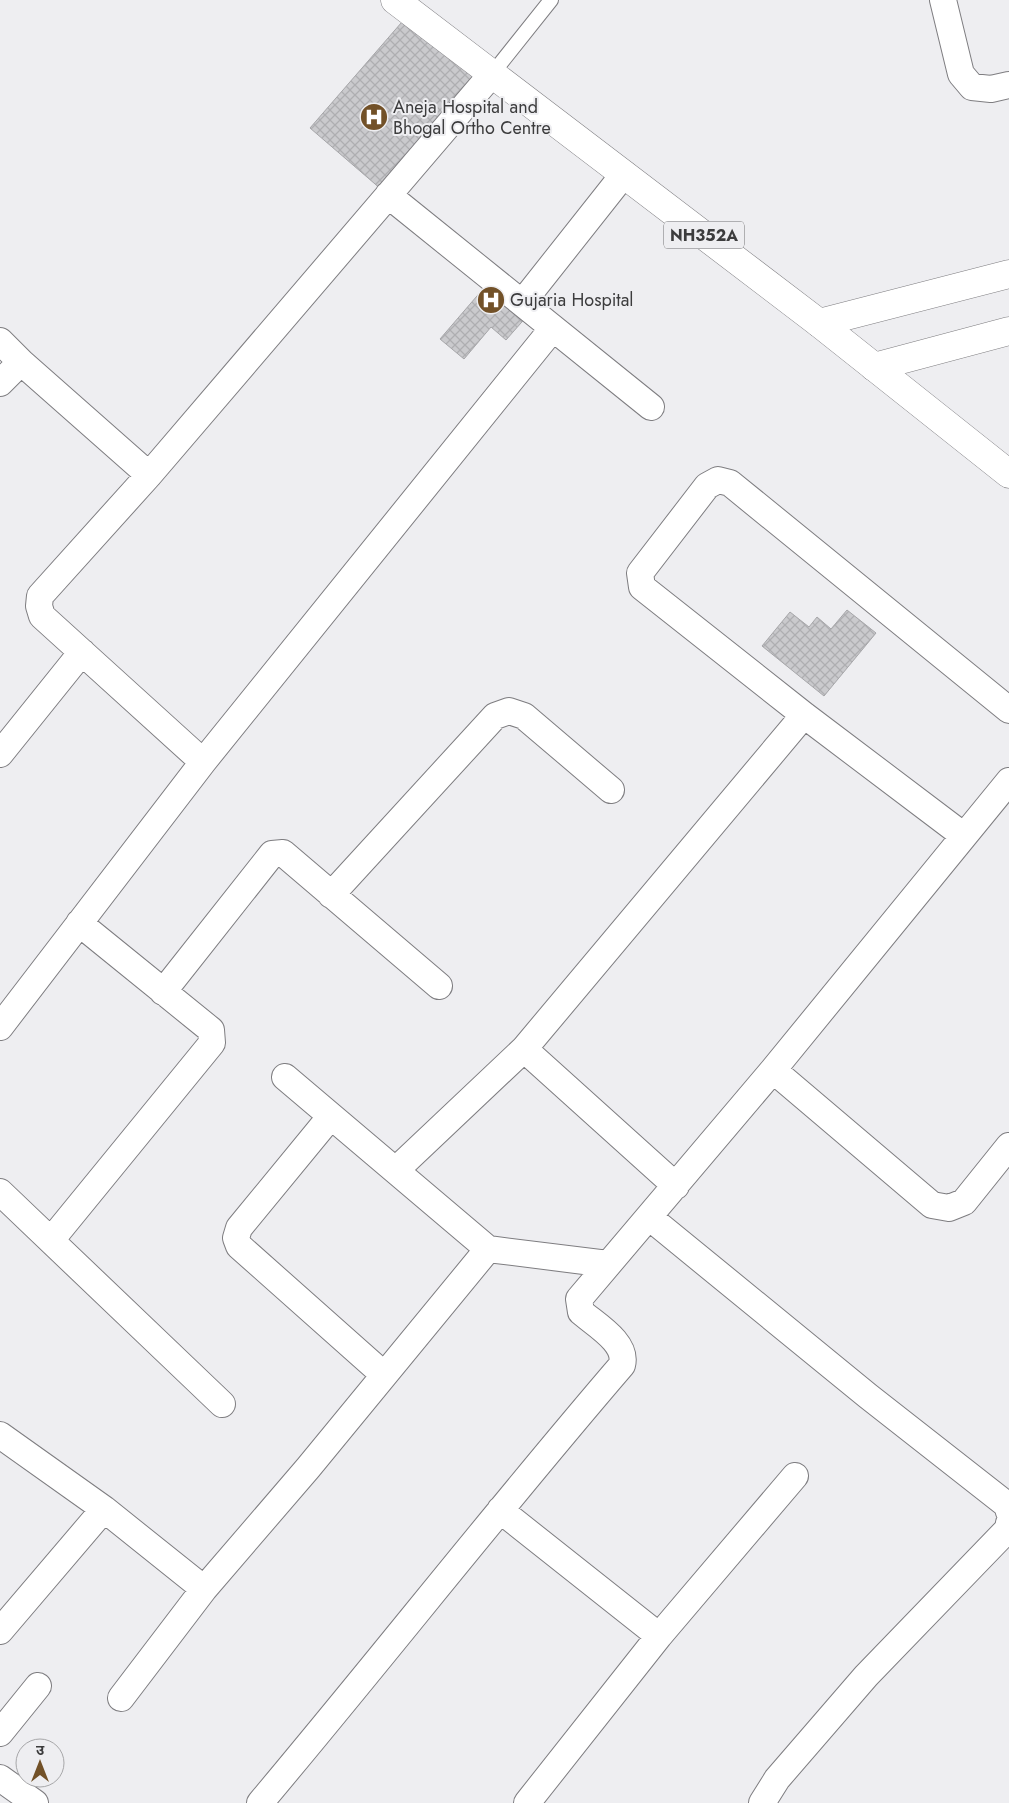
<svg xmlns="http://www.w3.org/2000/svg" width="1009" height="1803" viewBox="0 0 1009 1803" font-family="Jost,'Noto Sans Devanagari',sans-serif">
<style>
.building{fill:url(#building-cross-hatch);stroke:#a6a6a9}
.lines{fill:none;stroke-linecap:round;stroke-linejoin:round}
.service-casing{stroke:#7e7d80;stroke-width:16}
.minor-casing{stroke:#7e7d80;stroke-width:28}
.tertiary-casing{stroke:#7e7d80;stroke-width:29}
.trunk-casing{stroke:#7e7d80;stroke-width:29}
.service{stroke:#fff;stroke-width:14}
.minor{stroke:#fff;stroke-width:26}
.tertiary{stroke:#fff;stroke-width:28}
.trunk{stroke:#fff;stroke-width:28}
.labels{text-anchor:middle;stroke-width:4;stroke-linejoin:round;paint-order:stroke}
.shield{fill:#eeeef1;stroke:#717173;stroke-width:1}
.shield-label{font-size:16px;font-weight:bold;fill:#3c3c3d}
.poi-label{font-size:18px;fill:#3c3c3d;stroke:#eeeef1;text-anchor:start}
</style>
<defs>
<pattern id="building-cross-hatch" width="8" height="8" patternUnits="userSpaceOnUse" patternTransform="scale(1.25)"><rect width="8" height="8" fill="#cacacd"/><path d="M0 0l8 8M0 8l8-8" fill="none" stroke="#aeaeb1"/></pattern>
</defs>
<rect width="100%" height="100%" fill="#eeeef1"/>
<path class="building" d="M 408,15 L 480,77 L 382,190 L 310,128 Z
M 489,282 L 528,315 L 506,340 L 491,327 L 464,359 L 440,339 Z
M 847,610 L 876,633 L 824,696 L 762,646 L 790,612 L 809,627 L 817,617 L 831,629 Z"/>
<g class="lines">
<defs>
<path id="service" d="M 492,74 L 551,0"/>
<path id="minor" d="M 943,0 L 961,74 L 972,87 L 991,89 L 1009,85
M 388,195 L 651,407
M 522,303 L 624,174
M 0,341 L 21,362 L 0,383
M 21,362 L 149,475
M 0,754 L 82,652
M 203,762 L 42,616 L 39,606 L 40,596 L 149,475 L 492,74
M 964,836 L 804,715 L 642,587 L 640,573 L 707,486 L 718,480 L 730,483 L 1009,710
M 331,895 L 495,716 L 509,711 L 524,716 L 611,790
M 163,992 L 272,854 L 283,853 L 439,986
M 0,1027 L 203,762 L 553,328
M 524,1049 L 676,1186
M 773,1070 L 932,1205 L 949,1208 L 964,1202 L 1009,1146
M 285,1077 L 488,1249 L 608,1264
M 331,1116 L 239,1228 L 236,1238 L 239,1246 L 383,1374
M 396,1170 L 524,1049 L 804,715
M 0,1192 L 222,1404
M 649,1217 L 868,1396 L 1007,1505 L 1009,1512
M 52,1239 L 212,1043 L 211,1030 L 79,923
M 0,1435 L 104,1509 L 204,1589
M 500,1510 L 659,1636
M 0,1631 L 104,1509
M 121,1698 L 204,1589 L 308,1468 L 488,1249
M 0,1733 L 38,1686
M 0,1778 L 35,1803
M 260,1803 C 382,1658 498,1509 622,1365 C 628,1343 596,1325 581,1312 L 579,1299 L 773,1070 L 1009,781
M 527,1803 L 659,1636 L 795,1476
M 762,1803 L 777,1779 L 866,1676 L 1008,1529 L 1009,1523"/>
<path id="tertiary" d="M 819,323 L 1009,274
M 874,367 L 1009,331"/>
<path id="trunk" d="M 395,0 L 819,323 L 1009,474"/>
</defs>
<use href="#service" class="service-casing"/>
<use href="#minor" class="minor-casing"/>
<use href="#tertiary" class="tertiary-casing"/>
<use href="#trunk" class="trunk-casing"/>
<use href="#service" class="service"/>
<use href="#minor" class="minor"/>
<use href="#tertiary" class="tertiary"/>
<use href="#trunk" class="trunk"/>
</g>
<defs>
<symbol id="hospital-disc" viewBox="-11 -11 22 22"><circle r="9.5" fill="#725128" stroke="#eeeef1"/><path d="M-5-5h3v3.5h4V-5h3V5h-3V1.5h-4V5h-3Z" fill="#fff"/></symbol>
</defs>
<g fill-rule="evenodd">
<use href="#hospital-disc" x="358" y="101" width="32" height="32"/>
<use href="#hospital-disc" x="475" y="284" width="32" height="32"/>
</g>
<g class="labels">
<rect class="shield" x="664" y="221.5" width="80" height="27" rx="4"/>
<g class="shield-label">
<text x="704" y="241">NH352A</text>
</g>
<g class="poi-label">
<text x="393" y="113">Aneja Hospital and<tspan x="393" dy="21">Bhogal Ortho Centre</tspan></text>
<text x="510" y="306">Gujaria Hospital</text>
</g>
</g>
<g transform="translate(40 1763)"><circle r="24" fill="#eeeef1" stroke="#a7a7a9"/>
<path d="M0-4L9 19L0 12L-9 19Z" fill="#725128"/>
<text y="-8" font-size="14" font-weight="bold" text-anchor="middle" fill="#3c3c3d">उ</text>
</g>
</svg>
